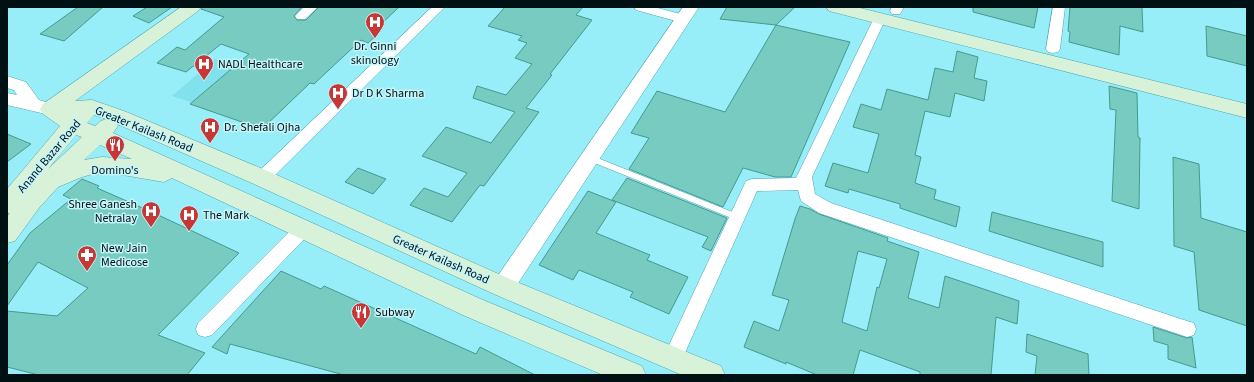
<svg xmlns="http://www.w3.org/2000/svg" width="1254" height="382" viewBox="0 0 1254 382" font-family="'Source Sans 3',sans-serif">
<style>
.built{fill:#81e2ed}
.building{fill:#77cbc1;stroke:#449990;fill-rule:evenodd}
.lines{fill:none;stroke-linecap:round;stroke-linejoin:round}
.service-casing{stroke:#50a5af;stroke-width:1}
.minor-casing{stroke:#50a5af;stroke-width:1}
.tertiary-casing{stroke:#50a5af;stroke-width:1}
.secondary-casing{stroke:#50a5af;stroke-width:1}
.service{fill:#fff;fill-rule:evenodd}
.minor{fill:#fff;fill-rule:evenodd}
.tertiary{fill:#fff;fill-rule:evenodd}
.secondary{fill:#d7f2d9;fill-rule:evenodd}
.labels{text-anchor:middle;stroke-width:3;stroke-linejoin:round;paint-order:stroke}
.poi-label{font-size:12px;fill:#001013;stroke:#c4f5fb;text-anchor:start}
.street-label{font-size:12px;fill:#001013;stroke:#c4f5fb}
</style>
<rect width="100%" height="100%" fill="#98eef8"/>
<path class="built" d="M 215,59 L 235,65 L 193,103 L 172,96 Z"/>
<path class="building" d="M 78,7 L 103,7 L 64,41 L 40,34 Z
M 147,7 L 172,7 L 149,23 L 133,16 Z
M 202,7 L 302,7 L 294,16 L 297,20 L 306,20 L 319,7 L 399,7 L 376,29 L 381,31 L 368,43 L 361,40 L 314,84 L 310,83 L 262,129 L 190,104 L 249,54 L 221,44 L 186,72 L 157,63 L 177,47 L 185,50 L 224,17 L 201,9 Z
M 505,7 L 583,7 L 576,15 L 592,20 L 550,74 L 552,75 L 526,108 L 539,112 L 484,186 L 480,185 L 452,222 L 410,205 L 424,188 L 448,197 L 467,173 L 422,156 L 446,127 L 491,143 L 515,112 L 473,98 L 477,86 L 506,95 L 532,64 L 515,58 L 527,43 L 518,40 L 522,36 L 488,26 Z
M 727,7 L 795,7 L 776,25 L 720,19 Z
M 973,7 L 1038,7 L 1034,28 L 973,12 Z
M 1070,7 L 1142,7 L 1143,32 L 1120,26 L 1119,55 L 1069,42 L 1070,32 L 1068,31 Z
M 776,25 L 850,42 L 791,177 L 775,177 L 743,168 L 723,207 L 629,169 L 649,138 L 631,133 L 657,91 L 725,112 Z
M 1206,26 L 1247,36 L 1247,66 L 1207,56 Z
M 957,51 L 978,57 L 974,78 L 987,81 L 984,101 L 955,93 L 950,117 L 925,111 L 915,155 L 921,157 L 915,183 L 936,190 L 934,199 L 960,207 L 956,227 L 900,208 L 900,204 L 849,189 L 848,193 L 825,186 L 833,163 L 868,173 L 879,134 L 853,127 L 861,104 L 881,110 L 887,89 L 928,100 L 935,68 L 953,72 Z
M 1109,86 L 1137,93 L 1138,137 L 1140,138 L 1139,209 L 1112,201 L 1116,110 L 1110,109 Z
M 7,134 L 31,144 L 7,162 Z
M 1173,157 L 1199,164 L 1201,218 L 1247,232 L 1247,326 L 1199,310 L 1194,252 L 1174,246 Z
M 358,168 L 386,179 L 373,194 L 345,182 Z
M 627,178 L 727,218 L 711,251 L 702,247 L 708,237 L 612,200 Z
M 82,179 L 99,186 L 97,188 L 154,213 L 239,253 L 158,335 L 205,353 L 187,375 L 39,375 L 7,367 L 7,311 L 57,316 L 88,288 L 38,262 L 7,306 L 7,265 L 30,233 L 71,199 L 63,195 Z
M 588,191 L 616,202 L 596,233 L 650,255 L 647,260 L 688,277 L 669,314 L 630,297 L 633,292 L 579,270 L 573,280 L 539,265 Z
M 800,206 L 810,209 L 819,214 L 888,238 L 887,241 L 919,252 L 908,298 L 939,308 L 945,276 L 1019,301 L 1017,324 L 996,317 L 991,375 L 920,375 L 920,372 L 860,350 L 853,375 L 817,375 L 786,362 L 786,364 L 744,347 L 754,321 L 779,331 L 789,300 L 772,295 L 795,219 ZM 858,251 L 887,259 L 879,288 L 877,287 L 867,331 L 842,322 Z
M 992,212 L 1103,242 L 1103,267 L 989,231 Z
M 281,271 L 321,289 L 324,286 L 476,354 L 480,347 L 535,375 L 344,375 L 230,344 L 227,354 L 212,347 Z
M 1153,327 L 1187,338 L 1192,337 L 1196,368 L 1168,359 L 1168,345 L 1154,341 Z
M 1027,334 L 1088,354 L 1089,375 L 1035,375 L 1037,356 L 1026,352 Z"/>
<g class="lines">
<defs>
<path id="service" d="M 590,155 L 740,215 L 741,217 L 740,219 L 734,219 L 587,160 L 586,158 Z"/>
<path id="minor" d="M 304,7 L 318,7 L 305,19 L 297,19 L 295,16 Z
M 432,7 L 445,7 L 268,182 L 262,184 L 256,182 L 254,178 L 256,174 Z
M 634,7 L 654,7 L 688,16 L 689,19 L 688,22 L 683,23 L 636,10 Z
M 892,7 L 904,7 L 900,14 L 892,14 L 890,11 Z
M 1053,7 L 1065,7 L 1060,49 L 1058,52 L 1053,53 L 1048,52 L 1046,49 Z
M 880,14 L 885,15 L 886,18 L 812,177 L 815,194 L 831,203 L 1187,321 L 1194,323 L 1196,329 L 1194,335 L 1187,337 L 819,213 L 801,201 L 798,190 L 757,191 L 680,364 L 673,367 L 666,364 L 663,358 L 746,181 L 752,179 L 796,178 L 874,18 L 875,15 Z
M 303,222 L 309,224 L 311,229 L 309,234 L 212,335 L 205,337 L 198,335 L 196,329 L 198,323 L 297,224 Z"/>
<path id="tertiary" d="M 683,7 L 699,7 L 511,294 L 503,297 L 495,294 L 492,287 L 495,280 Z
M 7,76 L 26,82 L 39,100 L 56,105 L 59,109 L 56,113 L 50,115 L 7,105 L 7,93 L 17,95 L 14,90 L 7,88 Z"/>
<path id="secondary" d="M 181,7 L 201,7 L 198,11 L 75,101 L 92,100 L 124,111 L 270,172 L 512,280 L 721,366 L 725,375 L 682,375 L 494,294 L 254,184 L 117,124 L 118,126 L 113,133 L 483,300 L 642,366 L 646,375 L 603,375 L 465,316 L 172,178 L 164,182 L 111,173 L 93,174 L 82,177 L 58,187 L 39,208 L 15,241 L 7,243 L 7,217 L 10,213 L 7,214 L 7,189 L 60,126 L 43,114 L 40,109 L 43,104 ZM 94,115 L 106,119 L 101,121 L 95,126 L 87,123 ZM 76,135 L 82,137 L 48,169 ZM 100,145 L 132,159 L 102,157 L 84,160 Z
M 826,7 L 856,7 L 1247,104 L 1247,118 L 829,11 Z"/>
</defs>
<use href="#service" class="service-casing"/>
<use href="#minor" class="minor-casing"/>
<use href="#tertiary" class="tertiary-casing"/>
<use href="#secondary" class="secondary-casing"/>
<use href="#service" class="service"/>
<use href="#minor" class="minor"/>
<use href="#tertiary" class="tertiary"/>
<use href="#secondary" class="secondary"/>
</g>
<defs>
<symbol id="hospital-pin" viewBox="-11 -11 22 30"><path d="M0 17L-7.5 6A9.5 9.5 0 1 1 7.5 6Z" fill="#c63736" stroke="#c4f5fb"/><path d="M-5-5h3v3.5h4V-5h3V5h-3V1.5h-4V5h-3Z" fill="#fff"/></symbol>
<symbol id="restaurant-pin" viewBox="-11 -11 22 30"><path d="M0 17L-7.5 6A9.5 9.5 0 1 1 7.5 6Z" fill="#c63736" stroke="#c4f5fb"/><path d="M-5-6h1v4h1v-4h1v4h1v-4h1v5L-1.5 .5V6h-2V.5L-5-1ZM5-6V6H3V1.5H1.5Q1.5-4 5-6Z" fill="#fff"/></symbol>
<symbol id="pharmacy-pin" viewBox="-11 -11 22 30"><path d="M0 17L-7.5 6A9.5 9.5 0 1 1 7.5 6Z" fill="#c63736" stroke="#c4f5fb"/><path d="M-2-6h4v4h4v4h-4v4h-4v-4h-4v-4h4Z" fill="#fff"/></symbol>
</defs>
<g fill-rule="evenodd">
<use href="#hospital-pin" x="364" y="11" width="22" height="30"/>
<use href="#hospital-pin" x="193" y="53" width="22" height="30"/>
<use href="#hospital-pin" x="327" y="82" width="22" height="30"/>
<use href="#hospital-pin" x="199" y="116" width="22" height="30"/>
<use href="#restaurant-pin" x="104" y="134" width="22" height="30"/>
<use href="#hospital-pin" x="140" y="200" width="22" height="30"/>
<use href="#hospital-pin" x="178" y="204" width="22" height="30"/>
<use href="#pharmacy-pin" x="76" y="244" width="22" height="30"/>
<use href="#restaurant-pin" x="350" y="301" width="22" height="30"/>
</g>
<g class="labels">
<g class="poi-label">
<text x="375" y="50" text-anchor="middle">Dr. Ginni<tspan x="375" dy="14">skinology</tspan></text>
<text x="218" y="68">NADL Healthcare</text>
<text x="352" y="97">Dr D K Sharma</text>
<text x="224" y="131">Dr. Shefali Ojha</text>
<text x="115" y="174" text-anchor="middle">Domino's</text>
<text x="137" y="208" text-anchor="end">Shree Ganesh<tspan x="137" dy="14">Netralay</tspan></text>
<text x="203" y="219">The Mark</text>
<text x="101" y="252">New Jain<tspan x="101" dy="14">Medicose</tspan></text>
<text x="375" y="316">Subway</text>
</g>
<g class="street-label">
<text transform="translate(144 129) rotate(22)" y="4">Greater Kailash Road</text>
<text transform="translate(49 156) rotate(-50)" y="4">Anand Bazar Road</text>
<text transform="translate(441 259) rotate(24)" y="4">Greater Kailash Road</text>
</g>
</g>
<rect width="1254" height="382" fill="none" stroke="#001013" stroke-width="16"/>
</svg>
